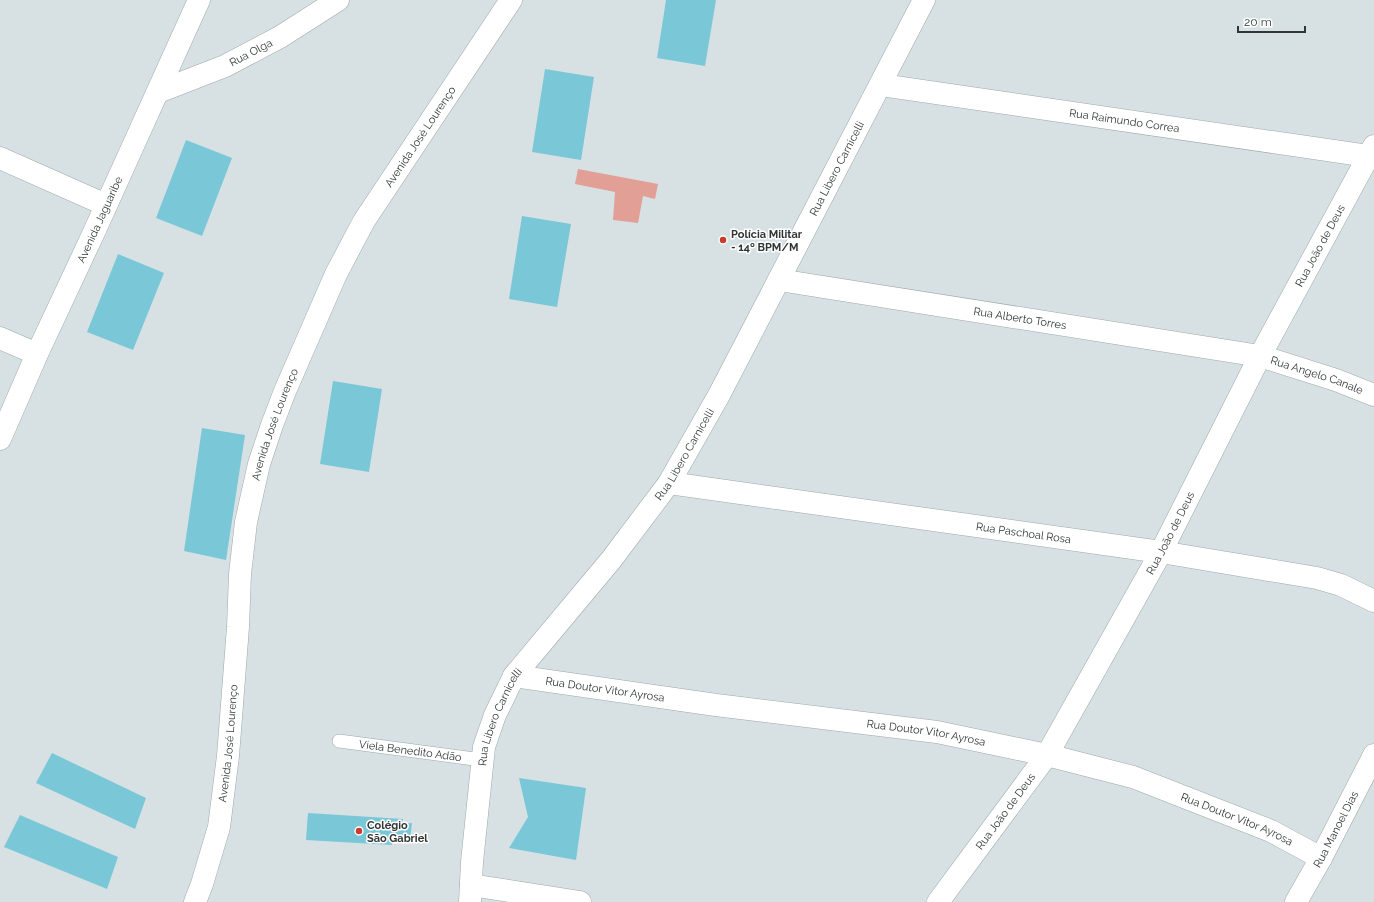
<svg xmlns="http://www.w3.org/2000/svg" width="1374" height="902" viewBox="0 0 1374 902" font-family="Raleway,sans-serif">
<style>
.water{fill:#e19f95}
.building{fill:#7ac7d8}
.lines{fill:none;stroke-linecap:round;stroke-linejoin:round}
.lane-casing{stroke:#9ea8aa;stroke-width:14}
.street-casing{stroke:#9ea8aa;stroke-width:23}
.secondary-casing{stroke:#9ea8aa;stroke-width:23}
.lane{stroke:#fff;stroke-width:13}
.street{stroke:#fff;stroke-width:22}
.secondary{stroke:#fff;stroke-width:22}
.poi-dot{fill:#c93c2e;stroke:#fff;stroke-width:1.5}
.labels{text-anchor:middle;stroke-width:3;stroke-linejoin:round;paint-order:stroke}
.street-label{font-size:11px;fill:#313536;stroke:#fff}
.poi-label{font-size:11px;font-weight:bold;fill:#313536;stroke:#fff;text-anchor:start}
</style>
<rect width="100%" height="100%" fill="#d7e1e3"/>
<path class="water" d="M 578,169 L 658,184 L 655,199 L 643,196 L 638,223 L 613,220 L 615,192 L 575,184 Z"/>
<path class="building" d="M 666,0 L 716,0 L 705,66 L 657,58 Z
M 545,69 L 594,77 L 581,160 L 532,152 Z
M 186,140 L 232,158 L 202,236 L 156,218 Z
M 522,216 L 571,224 L 557,307 L 509,299 Z
M 118,254 L 164,273 L 133,350 L 87,332 Z
M 333,381 L 382,389 L 369,472 L 320,464 Z
M 202,428 L 245,435 L 226,560 L 184,551 Z
M 52,753 L 146,798 L 135,829 L 36,783 Z
M 519,778 L 586,788 L 576,860 L 509,848 L 528,817 Z
M 308,813 L 403,819 L 402,824 L 412,823 L 410,840 L 391,839 L 392,845 L 306,840 Z
M 20,815 L 118,857 L 107,889 L 4,847 Z"/>
<g class="lines">
<defs>
<g id="lane">
<path id="s1" d="M 339,741 L 482,760"/>
</g>
<g id="street">
<path id="s2" d="M 881,85 L 1368,156"/>
<path id="s3" d="M 158,92 L 225,66 L 280,37 L 338,0"/>
<path d="M 0,158 L 106,205"/>
<path id="s4" d="M 779,280 L 1260,356 L 1336,380 L 1374,395"/>
<path d="M 0,338 L 37,354"/>
<path id="s5" d="M 0,439 L 37,354 L 95,230 L 199,0"/>
<path id="s6" d="M 669,483 L 1161,552 L 1317,578 L 1341,585 L 1374,601"/>
<path id="s7" d="M 514,676 L 716,705 L 937,732 L 1047,755 L 1133,777 L 1271,831 L 1321,858"/>
<path d="M 471,885 L 580,902"/>
<path id="s8" d="M 1296,902 L 1321,858 L 1374,755"/>
</g>
<g id="secondary">
<path id="s9" d="M 195,902 L 202,884 L 219,827 L 228,756 L 238,627 L 240,574 L 246,522 L 259,464 L 272,425 L 285,391 L 336,274 L 364,221 L 511,0"/>
<path id="s10" d="M 470,902 L 472,862 L 484,747 L 495,715 L 514,676 L 611,560 L 669,483 L 719,395 L 924,0"/>
<path id="s11" d="M 938,902 L 1047,755 L 1161,552 L 1260,356 L 1374,146"/>
</g>
</defs>
<use href="#lane" class="lane-casing"/>
<use href="#street" class="street-casing"/>
<use href="#secondary" class="secondary-casing"/>
<use href="#lane" class="lane"/>
<use href="#street" class="street"/>
<use href="#secondary" class="secondary"/>
</g>
<g class="poi-dot">
<circle cx="723" cy="240" r="4"/>
<circle cx="359" cy="831" r="4"/>
</g>
<g class="labels">
<g class="street-label">
<text dy="4" stroke="none"><textPath href="#s3" startOffset="101">Rua Olga</textPath></text>
<text dy="4" stroke="none"><textPath href="#s2" startOffset="246">Rua Raimundo Correa</textPath></text>
<text dy="4" stroke="none"><textPath href="#s9" startOffset="811">Avenida José Lourenço</textPath></text>
<text dy="4" stroke="none"><textPath href="#s10" startOffset="837">Rua Libero Carnicelli</textPath></text>
<text dy="4" stroke="none"><textPath href="#s5" startOffset="241">Avenida Jaguaribe</textPath></text>
<text dy="4" stroke="none"><textPath href="#s11" startOffset="761">Rua João de Deus</textPath></text>
<text dy="4" stroke="none"><textPath href="#s4" startOffset="244">Rua Alberto Torres</textPath></text>
<text dy="4" stroke="none"><textPath href="#s4" startOffset="547">Rua Angelo Canale</textPath></text>
<text dy="4" stroke="none"><textPath href="#s9" startOffset="487">Avenida José Lourenço</textPath></text>
<text dy="4" stroke="none"><textPath href="#s10" startOffset="513">Rua Libero Carnicelli</textPath></text>
<text dy="4" stroke="none"><textPath href="#s6" startOffset="358">Rua Paschoal Rosa</textPath></text>
<text dy="4" stroke="none"><textPath href="#s11" startOffset="437">Rua João de Deus</textPath></text>
<text dy="4" stroke="none"><textPath href="#s7" startOffset="92">Rua Doutor Vitor Ayrosa</textPath></text>
<text dy="4" stroke="none"><textPath href="#s10" startOffset="189">Rua Libero Carnicelli</textPath></text>
<text dy="4" stroke="none"><textPath href="#s7" startOffset="416">Rua Doutor Vitor Ayrosa</textPath></text>
<text dy="4" stroke="none"><textPath href="#s9" startOffset="163">Avenida José Lourenço</textPath></text>
<text dy="4" stroke="none"><textPath href="#s1" startOffset="72">Viela Benedito Adão</textPath></text>
<text dy="4" stroke="none"><textPath href="#s11" startOffset="113">Rua João de Deus</textPath></text>
<text dy="4" stroke="none"><textPath href="#s7" startOffset="740">Rua Doutor Vitor Ayrosa</textPath></text>
<text dy="4" stroke="none"><textPath href="#s8" startOffset="83">Rua Manoel Dias</textPath></text>
</g>
<g class="poi-label">
<text x="731" y="238">Polícia Militar<tspan x="731" dy="13">- 14º BPM/M</tspan></text>
<text x="367" y="829">Colégio<tspan x="367" dy="13">São Gabriel</tspan></text>
</g>
</g>
<path d="M1238 26v6h67v-6" fill="none" stroke="#313536" stroke-width="2"/>
<text x="1244" y="26" font-size="12" fill="#313536" stroke="#ffffff" stroke-width="3" paint-order="stroke">20 m</text>
</svg>
